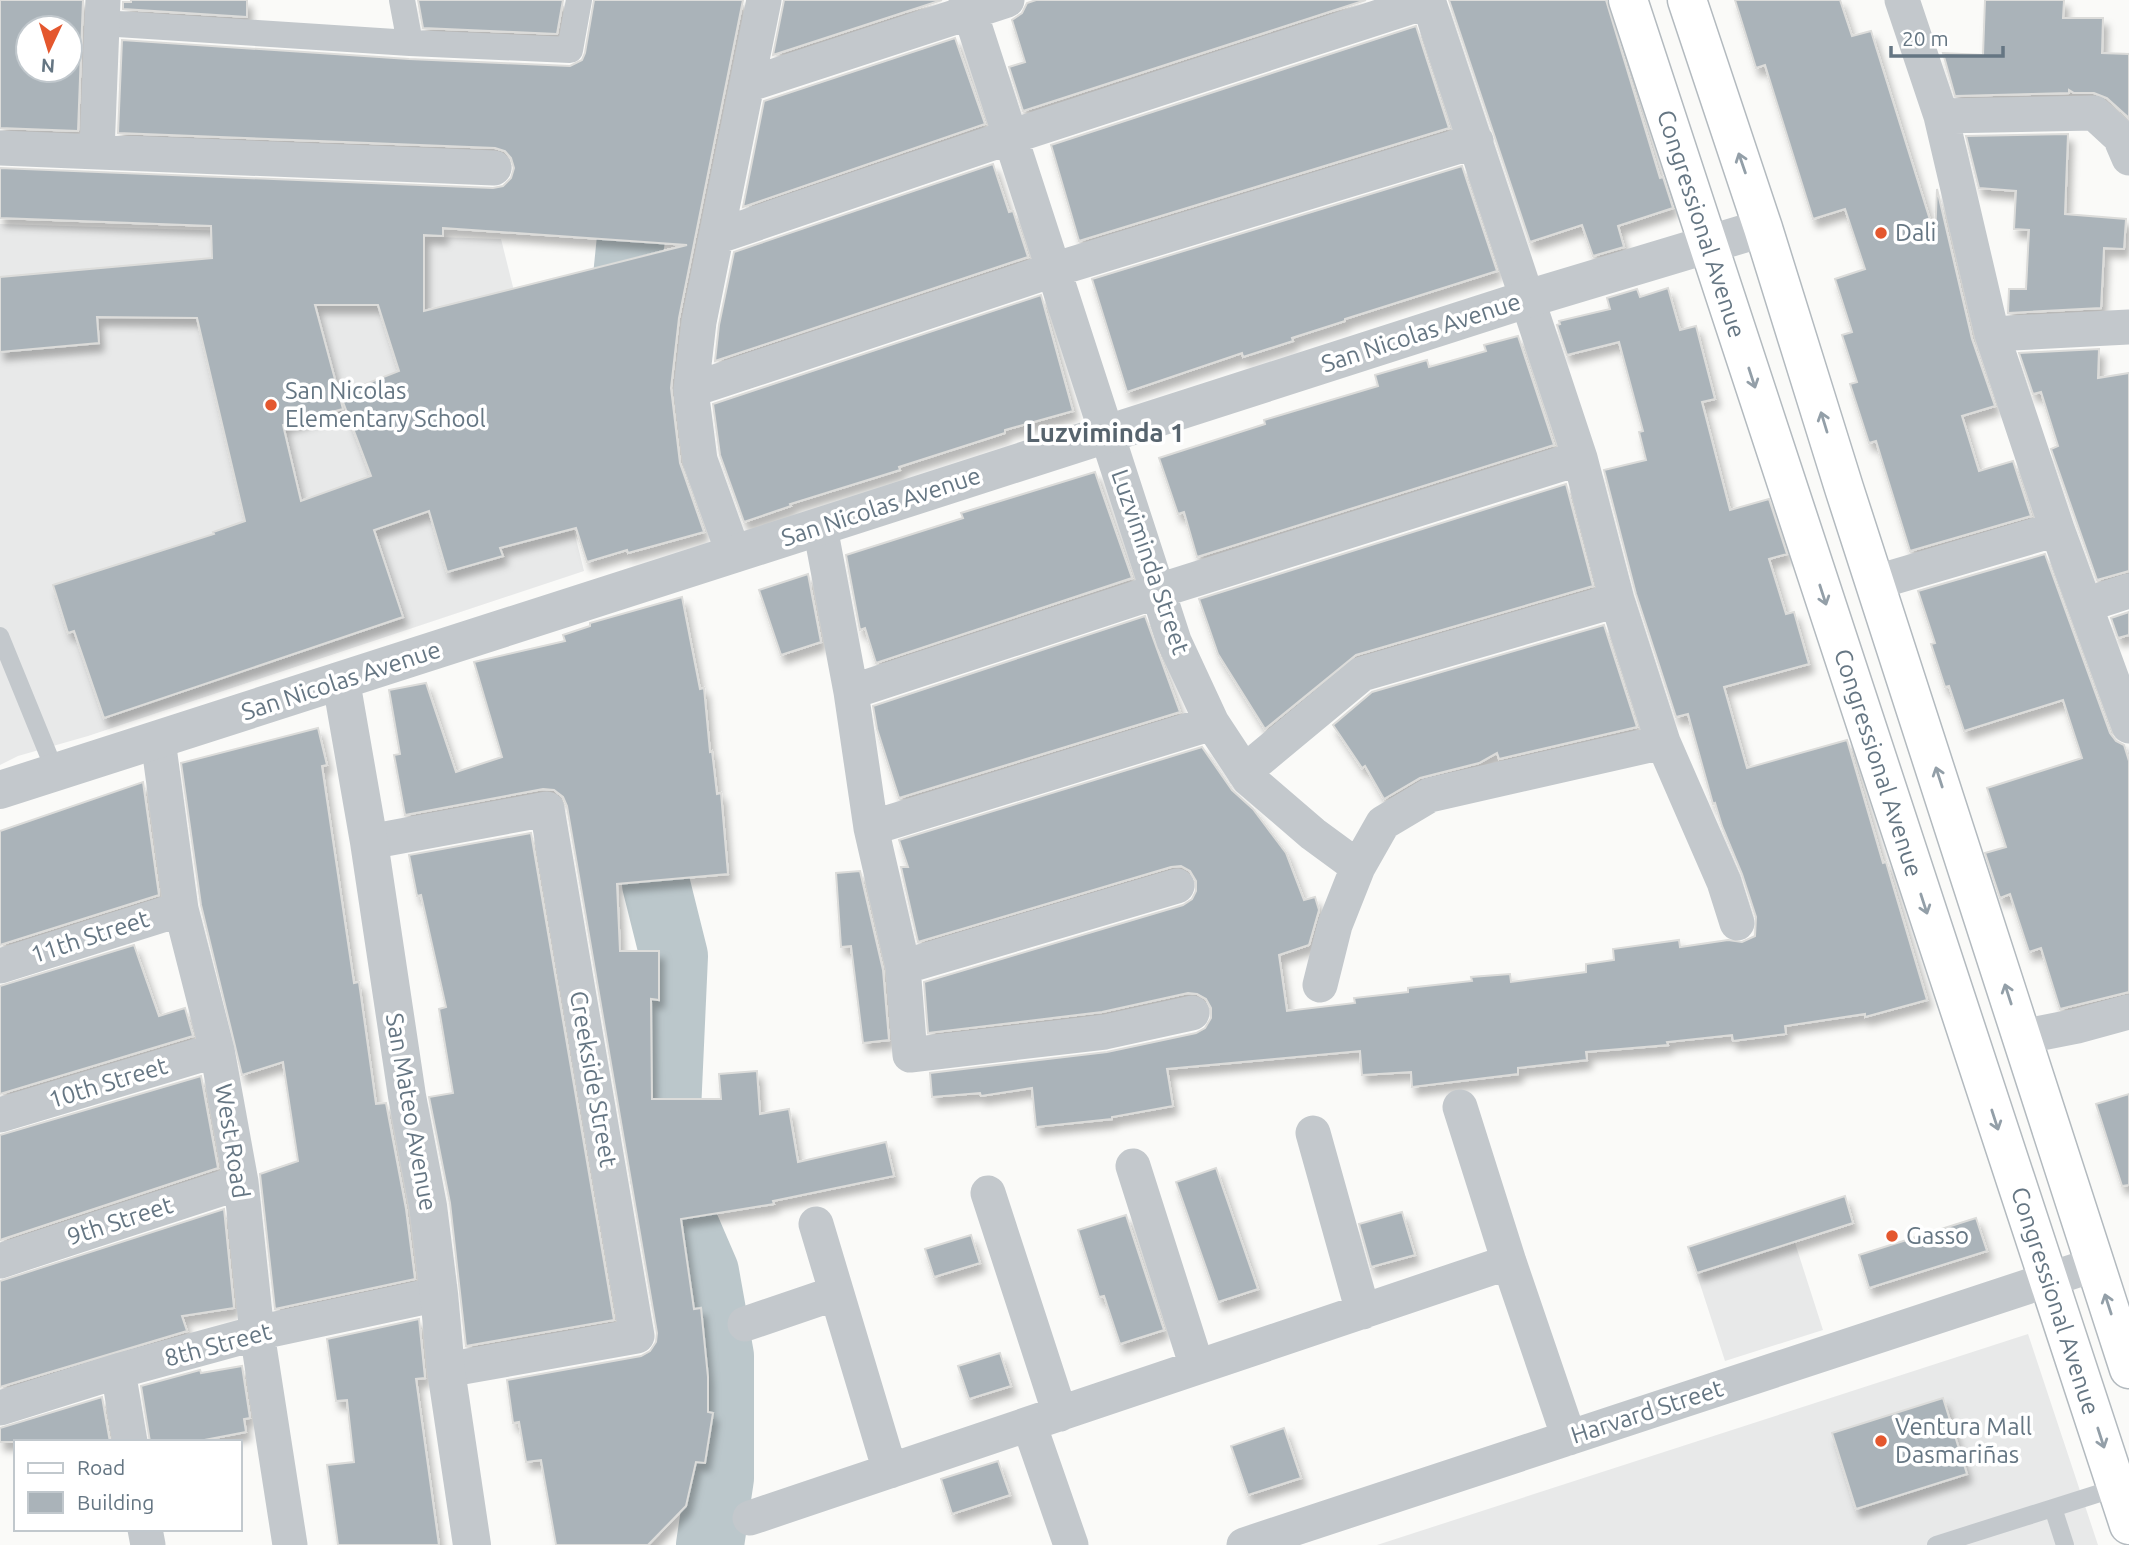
<svg xmlns="http://www.w3.org/2000/svg" width="2129" height="1545" viewBox="0 0 2129 1545" font-family="Ubuntu,sans-serif">
<style>
.built{fill:#e8e9e9}
.lines{fill:none;stroke-linecap:round;stroke-linejoin:round}
.river{stroke:#bbc7cb;stroke-width:68}
.building{fill:#aab3b9;stroke:#dcdcda;stroke-width:2;fill-rule:evenodd;filter:url(#shadow)}
.secondary-casing{stroke:#b3babf;stroke-width:41}
.service{stroke:#c3c8cc;stroke-width:18}
.pedestrian{stroke:#c3c8cc;stroke-width:26}
.minor{stroke:#c3c8cc;stroke-width:35}
.tertiary{stroke:#c3c8cc;stroke-width:38}
.secondary{stroke:#fff;stroke-width:38}
.oneway{stroke:#939fa8}
.poi-dot{fill:#e4572e;stroke:#fff;stroke-width:2.5}
.labels{text-anchor:middle;stroke-width:7;stroke-linejoin:round;paint-order:stroke}
.street-label{font-size:24px;fill:#657683;stroke:#fff}
.poi-label{font-size:24px;fill:#657683;stroke:#fff;text-anchor:start}
.neighbourhood-label{font-size:26px;font-weight:bold;fill:#57646e;stroke:#fff}
</style>
<defs>
<filter id="shadow"><feDropShadow dx="4.5" dy="8" stdDeviation="3.5" flood-color="#0004"/></filter>
</defs>
<rect width="100%" height="100%" fill="#fafaf8"/>
<path class="built" d="M 0,224 L 501,239 L 584,571 L 88,736 L 18,756 L 0,765 Z
M 1786,1215 L 1823,1330 L 1725,1361 L 1688,1247 Z
M 2028,1334 L 2098,1545 L 1377,1545 Z"/>
<g class="lines">
<path class="river" d="M 619,355 L 646,91 L 666,0
M 651,788 L 656,884 L 674,956 L 664,1177 L 705,1272 L 720,1356 L 720,1478 L 710,1545"/>
</g>
<path class="building" d="M 0,0 L 83,0 L 78,131 L 0,128 ZM 28,28 L 70,28 L 70,70 L 28,70 Z
M 131,0 L 247,0 L 247,17 L 123,9 L 123,2 L 131,2 Z
M 418,0 L 563,0 L 557,34 L 423,28 Z
M 594,0 L 743,0 L 679,318 L 671,388 L 680,463 L 704,532 L 628,553 L 627,550 L 587,562 L 576,528 L 500,548 L 503,556 L 447,572 L 429,511 L 374,530 L 403,617 L 104,718 L 74,631 L 68,633 L 53,585 L 214,534 L 213,532 L 245,521 L 197,318 L 97,317 L 99,343 L 0,352 L 0,277 L 212,258 L 211,226 L 0,218 L 0,168 L 493,188 L 503,186 L 511,178 L 514,168 L 511,158 L 505,151 L 495,148 L 118,133 L 122,40 L 409,59 L 570,66 L 582,60 L 585,53 ZM 443,228 L 687,245 L 424,311 L 424,235 L 443,236 ZM 315,305 L 378,305 L 399,371 L 340,394 L 371,476 L 301,501 L 283,425 L 343,409 Z
M 784,0 L 942,0 L 773,55 Z
M 1036,0 L 1366,0 L 1023,111 L 1009,67 L 1025,62 L 1012,20 L 1022,13 L 1027,3 Z
M 1449,0 L 1606,0 L 1660,178 L 1663,177 L 1673,208 L 1618,226 L 1624,247 L 1593,256 L 1582,225 L 1530,242 Z
M 1735,0 L 1840,0 L 1852,36 L 1871,31 L 1935,236 L 1937,189 L 1972,339 L 1995,406 L 1962,416 L 1979,471 L 2013,461 L 2031,516 L 1910,551 L 1876,441 L 1869,443 L 1850,384 L 1857,382 L 1842,335 L 1852,332 L 1835,279 L 1865,269 L 1845,209 L 1813,219 L 1765,65 L 1756,68 Z
M 1985,0 L 2064,0 L 2063,18 L 2103,18 L 2102,53 L 2129,54 L 2129,118 L 2107,98 L 2094,93 L 2074,93 L 2069,90 L 2069,93 L 1955,96 L 1943,53 L 1983,55 Z
M 1416,26 L 1449,128 L 1079,241 L 1051,145 Z
M 955,38 L 985,124 L 743,207 L 764,101 Z
M 2068,134 L 2065,214 L 2126,219 L 2124,249 L 2104,248 L 2101,308 L 2008,313 L 2009,289 L 2026,289 L 2029,230 L 2014,229 L 2016,191 L 1979,188 L 1966,136 Z
M 993,164 L 1009,212 L 1013,211 L 1028,257 L 715,361 L 719,325 L 734,252 Z
M 1462,166 L 1497,271 L 1345,319 L 1345,321 L 1292,338 L 1293,341 L 1243,357 L 1242,353 L 1127,392 L 1092,279 Z
M 1668,288 L 1680,330 L 1696,326 L 1715,399 L 1702,402 L 1730,510 L 1769,499 L 1787,554 L 1769,559 L 1786,614 L 1794,612 L 1809,664 L 1724,687 L 1747,768 L 1847,740 L 1883,863 L 1886,862 L 1927,1000 L 1865,1017 L 1865,1014 L 1785,1026 L 1786,1034 L 1733,1041 L 1732,1035 L 1667,1042 L 1668,1045 L 1586,1052 L 1587,1060 L 1518,1068 L 1518,1074 L 1412,1087 L 1411,1072 L 1362,1075 L 1360,1051 L 1167,1069 L 1173,1106 L 1112,1117 L 1112,1119 L 1036,1127 L 1032,1088 L 981,1096 L 980,1093 L 932,1097 L 930,1073 L 1107,1052 L 1196,1033 L 1205,1028 L 1211,1018 L 1211,1008 L 1206,999 L 1197,994 L 1188,993 L 1102,1012 L 928,1033 L 924,982 L 1183,905 L 1192,899 L 1196,891 L 1196,881 L 1190,871 L 1181,866 L 1171,867 L 918,942 L 901,867 L 908,867 L 899,840 L 1202,747 L 1232,790 L 1253,809 L 1286,853 L 1304,900 L 1315,897 L 1319,910 L 1309,945 L 1279,955 L 1287,1011 L 1355,1003 L 1354,998 L 1408,992 L 1408,988 L 1472,981 L 1471,977 L 1510,974 L 1511,982 L 1586,972 L 1586,964 L 1614,960 L 1613,949 L 1679,940 L 1680,947 L 1728,940 L 1742,942 L 1755,936 L 1756,917 L 1742,874 L 1722,826 L 1715,803 L 1713,804 L 1688,714 L 1676,717 L 1636,594 L 1604,470 L 1646,460 L 1639,432 L 1643,431 L 1619,342 L 1567,355 L 1557,325 L 1560,324 L 1559,321 L 1610,309 L 1607,298 L 1637,289 L 1640,297 Z
M 1041,295 L 1073,411 L 1005,430 L 1005,433 L 899,467 L 900,470 L 790,504 L 791,506 L 744,522 L 720,455 L 713,404 Z
M 1518,336 L 1554,445 L 1197,557 L 1184,512 L 1178,514 L 1159,458 L 1265,424 L 1264,420 L 1378,386 L 1375,375 L 1427,360 L 1429,367 L 1486,351 L 1484,345 Z
M 2099,349 L 2098,378 L 2129,373 L 2129,571 L 2097,580 L 2051,449 L 2058,446 L 2041,392 L 2033,394 L 2019,353 Z
M 1095,472 L 1132,578 L 876,663 L 865,628 L 860,630 L 846,555 L 963,518 L 961,513 Z
M 1566,484 L 1593,586 L 1356,655 L 1265,729 L 1218,654 L 1199,599 Z
M 2045,554 L 2110,733 L 2116,741 L 2124,745 L 2129,761 L 2129,992 L 2060,1009 L 2041,948 L 2029,952 L 2010,894 L 2000,898 L 1985,853 L 2006,847 L 1987,788 L 2082,758 L 2063,700 L 1964,731 L 1949,686 L 1945,687 L 1931,644 L 1935,643 L 1918,591 Z
M 808,574 L 821,642 L 781,655 L 759,590 Z
M 682,597 L 700,689 L 704,688 L 710,752 L 712,751 L 717,794 L 721,793 L 728,874 L 617,884 L 620,951 L 659,951 L 659,1000 L 651,999 L 652,1099 L 721,1099 L 719,1074 L 757,1071 L 760,1114 L 789,1109 L 798,1162 L 886,1142 L 894,1176 L 773,1201 L 774,1204 L 681,1219 L 694,1309 L 701,1308 L 708,1377 L 708,1412 L 713,1413 L 705,1463 L 696,1462 L 686,1506 L 648,1545 L 556,1545 L 541,1460 L 526,1462 L 519,1422 L 513,1423 L 507,1380 L 641,1356 L 650,1351 L 656,1342 L 657,1333 L 567,806 L 563,797 L 554,790 L 543,789 L 405,815 L 394,755 L 400,754 L 389,690 L 426,683 L 456,772 L 502,757 L 474,662 L 565,641 L 563,635 L 590,626 L 590,623 Z
M 2129,612 L 2129,635 L 2118,638 L 2111,618 Z
M 1145,616 L 1180,712 L 899,798 L 877,729 L 873,706 Z
M 1604,625 L 1637,727 L 1499,759 L 1497,753 L 1479,763 L 1420,778 L 1384,799 L 1365,766 L 1362,768 L 1333,725 L 1372,692 Z
M 318,728 L 327,765 L 322,766 L 354,983 L 359,982 L 376,1104 L 386,1103 L 406,1209 L 415,1279 L 275,1309 L 260,1174 L 298,1161 L 283,1062 L 242,1075 L 201,905 L 181,763 Z
M 143,782 L 159,895 L 0,945 L 0,831 Z
M 531,833 L 614,1320 L 466,1346 L 450,1203 L 429,1097 L 453,1093 L 439,1009 L 446,1007 L 421,895 L 417,896 L 409,855 Z
M 860,871 L 883,970 L 889,1040 L 863,1043 L 851,946 L 841,947 L 836,873 Z
M 134,945 L 159,1016 L 185,1008 L 193,1036 L 0,1094 L 0,986 Z
M 201,1076 L 218,1168 L 0,1240 L 0,1135 Z
M 2129,1094 L 2129,1185 L 2122,1186 L 2096,1104 Z
M 1216,1168 L 1258,1289 L 1218,1302 L 1176,1182 Z
M 1845,1196 L 1853,1223 L 1697,1273 L 1688,1247 Z
M 224,1209 L 234,1308 L 182,1316 L 187,1331 L 0,1387 L 0,1281 Z
M 1402,1212 L 1415,1255 L 1371,1267 L 1359,1224 Z
M 1126,1215 L 1164,1330 L 1120,1344 L 1104,1296 L 1099,1297 L 1078,1230 Z
M 1976,1218 L 1987,1251 L 1869,1288 L 1859,1255 Z
M 971,1235 L 980,1263 L 934,1277 L 925,1249 Z
M 419,1319 L 425,1378 L 416,1379 L 439,1545 L 338,1545 L 327,1465 L 354,1462 L 347,1400 L 336,1401 L 327,1339 Z
M 1000,1353 L 1011,1386 L 969,1399 L 958,1366 Z
M 242,1366 L 250,1418 L 244,1419 L 246,1432 L 194,1442 L 150,1442 L 141,1386 L 200,1370 L 201,1373 Z
M 102,1397 L 110,1442 L 0,1442 L 0,1428 Z
M 1943,1398 L 1967,1474 L 1856,1509 L 1832,1433 Z
M 1284,1428 L 1301,1478 L 1248,1495 L 1231,1446 Z
M 998,1461 L 1010,1495 L 952,1514 L 941,1479 Z"/>
<g class="lines">
<defs>
<path id="secondary" d="M 1628,0 L 2129,1525
M 1687,0 L 1763,228 L 1844,488 L 2129,1369"/>
</defs>
<use href="#secondary" class="secondary-casing"/>
<path class="service" d="M 0,636 L 55,771
M 2053,1508 L 2065,1545
M 1936,1545 L 2119,1487"/>
<path class="pedestrian" d="M 402,0 L 410,43
M 102,23 L 410,43 L 570,50 L 579,0"/>
<path class="minor" d="M 966,0 L 1174,641 L 1212,723 L 1249,779 L 1313,834 L 1358,867
M 1428,0 L 1580,458 L 1617,600 L 1663,742 L 1724,882 L 1737,923
M 1902,0 L 1941,116 L 1992,334 L 2057,529 L 2129,726
M 747,85 L 1007,0
M 1941,116 L 2094,113 L 2120,137 L 2129,158
M 0,148 L 494,168
M 97,152 L 103,0
M 716,237 L 1010,137 L 1428,1
M 1992,334 L 2129,327
M 691,390 L 1053,270 L 1476,141
M 820,527 L 851,692 L 871,828 L 903,967 L 910,1055 L 1105,1032 L 1192,1013
M 734,555 L 700,460 L 691,390 L 699,322 L 764,0
M 1877,582 L 2057,529
M 2085,605 L 2129,591
M 851,692 L 1158,591 L 1580,458
M 158,740 L 181,909 L 217,1050 L 241,1182 L 257,1333 L 290,1545
M 1244,772 L 1362,674 L 1617,600
M 871,828 L 1212,723
M 369,842 L 547,809 L 637,1336 L 446,1370
M 0,966 L 181,909
M 903,967 L 1177,886
M 1320,985 L 1335,925 L 1358,867 L 1383,823 L 1430,795 L 1663,742
M 2021,1037 L 2077,1026 L 2129,1012
M 1460,1107 L 1509,1262 L 1569,1438
M 0,1115 L 217,1050
M 1313,1133 L 1363,1312
M 1133,1166 L 1197,1367
M 988,1193 L 1060,1414
M 816,1224 L 890,1471
M 0,1261 L 241,1182
M 745,1324 L 836,1293
M 118,1371 L 130,1442
M 0,1408 L 118,1371 L 257,1333 L 439,1294
M 1029,1424 L 1071,1545
M 750,1518 L 1509,1262
M 145,1529 L 148,1545
M 1244,1545 L 2096,1264"/>
<path class="tertiary" d="M 341,681 L 369,842 L 407,1096 L 428,1206 L 439,1294 L 446,1370 L 472,1545
M 0,790 L 1527,299 L 1763,228"/>
<use href="#secondary" class="secondary"/>
</g>
<defs><path id="oneway-shaft" d="M-6 0H5M1.5-3L5.5 0L1.5 3" fill="none" stroke-width="1.6" stroke-linecap="round" stroke-linejoin="round" transform="scale(1.75)"/></defs>
<g class="oneway">
<use href="#oneway-shaft" transform="translate(1742 163) rotate(-109)"/>
<use href="#oneway-shaft" transform="translate(1752 378) rotate(72)"/>
<use href="#oneway-shaft" transform="translate(1824 422) rotate(-107)"/>
<use href="#oneway-shaft" transform="translate(1823 595) rotate(72)"/>
<use href="#oneway-shaft" transform="translate(1939 777) rotate(-108)"/>
<use href="#oneway-shaft" transform="translate(1924 904) rotate(72)"/>
<use href="#oneway-shaft" transform="translate(2008 994) rotate(-108)"/>
<use href="#oneway-shaft" transform="translate(1995 1120) rotate(72)"/>
<use href="#oneway-shaft" transform="translate(2108 1304) rotate(-108)"/>
<use href="#oneway-shaft" transform="translate(2101 1438) rotate(72)"/>
</g>
<g class="poi-dot">
<circle cx="1881" cy="233" r="7"/>
<circle cx="271" cy="405" r="7"/>
<circle cx="1892" cy="1236" r="7"/>
<circle cx="1881" cy="1441" r="7"/>
</g>
<g class="labels">
<g class="street-label">
<text transform="translate(1701 224) rotate(72)" y="8">Congressional Avenue</text>
<text transform="translate(1421 333) rotate(-18)" y="8">San Nicolas Avenue</text>
<text transform="translate(881 507) rotate(-18)" y="8">San Nicolas Avenue</text>
<text transform="translate(1150 562) rotate(71)" y="8">Luzviminda Street</text>
<text transform="translate(341 681) rotate(-18)" y="8">San Nicolas Avenue</text>
<text transform="translate(1878 763) rotate(72)" y="8">Congressional Avenue</text>
<text transform="translate(90 937) rotate(-18)" y="8">11th Street</text>
<text transform="translate(593 1079) rotate(80)" y="8">Creekside Street</text>
<text transform="translate(108 1083) rotate(-17)" y="8">10th Street</text>
<text transform="translate(411 1112) rotate(80)" y="8">San Mateo Avenue</text>
<text transform="translate(232 1141) rotate(81)" y="8">West Road</text>
<text transform="translate(120 1221) rotate(-18)" y="8">9th Street</text>
<text transform="translate(2055 1301) rotate(72)" y="8">Congressional Avenue</text>
<text transform="translate(218 1345) rotate(-15)" y="8">8th Street</text>
<text transform="translate(1647 1412) rotate(-18)" y="8">Harvard Street</text>
</g>
<g class="poi-label">
<text x="1895" y="241">Dali</text>
<text x="285" y="399">San Nicolas<tspan x="285" dy="28">Elementary School</tspan></text>
<text x="1906" y="1244">Gasso</text>
<text x="1895" y="1435">Ventura Mall<tspan x="1895" dy="28">Dasmariñas</tspan></text>
</g>
<g class="neighbourhood-label">
<text x="1105" y="442">Luzviminda 1</text>
</g>
</g>
<rect x="14" y="1440" width="228" height="91" fill="#ffffff" stroke="#c1c8cd" stroke-width="2"/>
<rect x="28" y="1463" width="35" height="10" fill="#ffffff" stroke="#c1c8cd" stroke-width="2"/>
<text x="77" y="1475" font-size="21" fill="#657683">Road</text>
<rect x="28" y="1492" width="35" height="21" fill="#aab3b9" stroke="#c1c8cd" stroke-width="2"/>
<text x="77" y="1510" font-size="21" fill="#657683">Building</text>
<g transform="translate(49 49) rotate(184)"><circle r="33" fill="#ffffff" stroke="#c1c8cd" stroke-width="2"/>
<path d="M0-5L12 26L0 18L-12 26Z" fill="#e4572e"/>
<text y="-10" font-size="19" font-weight="bold" text-anchor="middle" fill="#657683">N</text>
</g>
<path d="M1891 46v10h112v-10" fill="none" stroke="#657683" stroke-width="3.5"/>
<text x="1902" y="46" font-size="21" fill="#657683" stroke="#ffffff" stroke-width="5" paint-order="stroke">20 m</text>
</svg>
